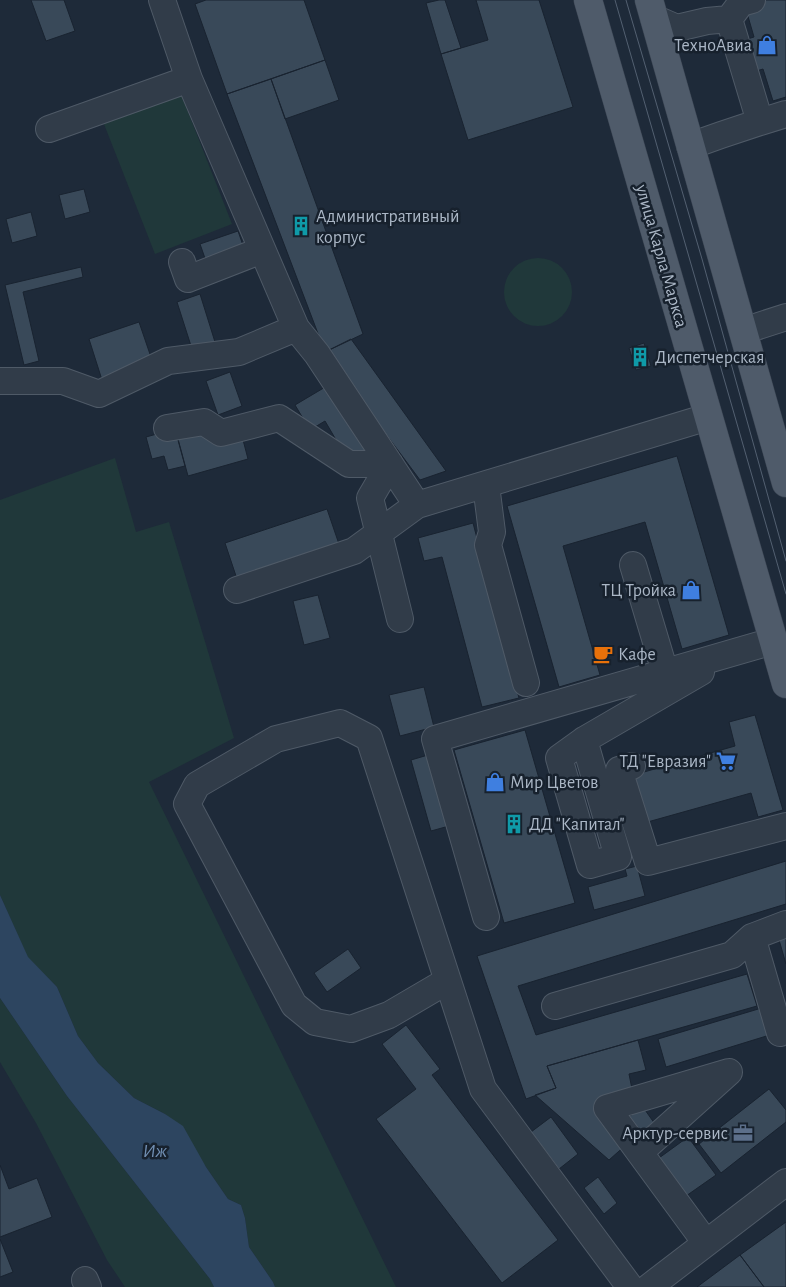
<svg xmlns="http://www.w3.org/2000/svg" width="786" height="1287" viewBox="0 0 786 1287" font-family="'Alegreya Sans',sans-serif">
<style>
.green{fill:#20383a}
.water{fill:#2d4560}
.building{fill:#394959;stroke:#192330}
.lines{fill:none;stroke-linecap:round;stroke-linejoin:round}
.minor-casing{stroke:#4f5a67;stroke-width:28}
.major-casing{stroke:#3b4553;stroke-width:29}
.minor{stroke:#313c49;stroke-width:26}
.major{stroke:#4f5b6a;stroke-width:28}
.tram{stroke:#536071;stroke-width:1}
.labels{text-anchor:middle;stroke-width:5;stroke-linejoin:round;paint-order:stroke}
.poi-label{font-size:18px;fill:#abb7c6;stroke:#17212d;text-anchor:start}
.street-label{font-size:18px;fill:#abb7c6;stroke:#17212d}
.water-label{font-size:19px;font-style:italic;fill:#708eb2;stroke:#17212d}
</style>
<rect width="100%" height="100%" fill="#1e2a39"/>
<path class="green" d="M 179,89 L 232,224 L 155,254 L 102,119 Z
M504 292a34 34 0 1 1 68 0a34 34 0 1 1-68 0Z
M 115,458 L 136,532 L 169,522 L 234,738 L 149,782 L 396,1287 L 275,1287 L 273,1282 L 249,1247 L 245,1218 L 241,1205 L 228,1199 L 206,1167 L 165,1114 L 134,1098 L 98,1063 L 78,1036 L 57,987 L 28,958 L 0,895 L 0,500 Z
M 0,998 L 67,1096 L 210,1279 L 214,1287 L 125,1287 L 107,1260 L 36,1123 L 0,1062 Z"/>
<path class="water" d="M 0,895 L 28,957 L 57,987 L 78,1036 L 98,1063 L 134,1098 L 165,1114 L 183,1126 L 206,1167 L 228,1199 L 241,1205 L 245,1218 L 249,1247 L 273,1282 L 275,1287 L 214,1287 L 210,1279 L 67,1096 L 0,998 Z"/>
<path class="building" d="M 31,0 L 64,0 L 75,31 L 46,41 Z
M 206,0 L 304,0 L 325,60 L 227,94 L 195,4 Z
M 439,0 L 445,0 L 461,48 L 441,54 L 426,3 Z
M 476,0 L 539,0 L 573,107 L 468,140 L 441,54 L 488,40 Z
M 763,0 L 786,0 L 786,97 L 773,101 L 763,69 L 753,72 L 744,40 L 754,37 L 745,6 Z
M 325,60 L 339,100 L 285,119 L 271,79 Z
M 271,79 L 363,334 L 325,352 L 227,94 Z
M 84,189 L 90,212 L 65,219 L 59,195 Z
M 31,212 L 37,236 L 12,243 L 6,219 Z
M 238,231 L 245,251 L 207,264 L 200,244 Z
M 81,267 L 83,277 L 23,292 L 39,361 L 24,365 L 5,285 Z
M 200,294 L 215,342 L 192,349 L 177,302 Z
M 139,322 L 153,363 L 102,380 L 89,339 Z
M 351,339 L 446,471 L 420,480 L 325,352 Z
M 644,343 L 651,366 L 636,370 L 629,348 Z
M 230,372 L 242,406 L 218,415 L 206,381 Z
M 332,383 L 371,449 L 349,462 L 325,421 L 310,430 L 295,405 Z
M 175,429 L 185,466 L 168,470 L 164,456 L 152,459 L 146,437 Z
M 211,430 L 242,436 L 248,459 L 188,476 L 178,439 Z
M 677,456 L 729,635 L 682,649 L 645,522 L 563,546 L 600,675 L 559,687 L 507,506 Z
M 327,509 L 341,550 L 239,585 L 225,543 Z
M 473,523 L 519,698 L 482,707 L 442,557 L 424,561 L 418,538 Z
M 318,595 L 330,638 L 304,645 L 293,601 Z
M 424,687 L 434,727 L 400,736 L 389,695 Z
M 755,715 L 783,810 L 758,817 L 751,793 L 644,823 L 630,776 L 735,746 L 729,722 Z
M 525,730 L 575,903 L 504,923 L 454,750 Z
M 428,755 L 449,826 L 431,831 L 411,760 Z
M 786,861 L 786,904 L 518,986 L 536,1035 L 747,974 L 757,1006 L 547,1066 L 556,1088 L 526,1099 L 477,956 Z
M 637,866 L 645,896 L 594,910 L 588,887 L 627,876 L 625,869 Z
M 786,930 L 786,964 L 777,933 Z
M 348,949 L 361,968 L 327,992 L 314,973 Z
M 765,1007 L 773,1034 L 666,1067 L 658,1039 Z
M 406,1025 L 440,1069 L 432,1075 L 558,1240 L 502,1283 L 376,1119 L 416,1089 L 382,1044 Z
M 638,1040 L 646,1070 L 629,1074 L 632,1089 L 595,1103 L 627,1144 L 609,1160 L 535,1095 L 556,1088 L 547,1066 Z
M 769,1089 L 786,1110 L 786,1122 L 721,1173 L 699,1144 Z
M 643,1107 L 657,1127 L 642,1138 L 627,1118 Z
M 551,1117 L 578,1154 L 559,1169 L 531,1132 Z
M 688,1137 L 716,1175 L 686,1196 L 659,1158 Z
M 0,1165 L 9,1189 L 37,1178 L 52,1217 L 0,1237 Z
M 598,1177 L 617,1203 L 604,1214 L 584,1188 Z
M 786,1222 L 786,1287 L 764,1287 L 740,1255 Z
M 0,1239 L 13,1272 L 0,1277 Z
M 740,1255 L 764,1287 L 697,1287 Z"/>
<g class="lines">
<defs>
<path id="minor" d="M 162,0 L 189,79 L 296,328 L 317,354 L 417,505 L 708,417
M 654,18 L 677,28 L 707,21 L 729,19 L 760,122 L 721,135 L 690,146
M 729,19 L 741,3 L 752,0
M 760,122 L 786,114
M 49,129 L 189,79
M 182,262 L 188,279 L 262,250
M 743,331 L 786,317
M 0,381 L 63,381 L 99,394 L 168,361 L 239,352 L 296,328
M 167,428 L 204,422 L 221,433 L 279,418 L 349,464 L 390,464
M 390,464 L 370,498 L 400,619
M 486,485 L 492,532 L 488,545 L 526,683
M 633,565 L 665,672
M 237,590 L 354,551 L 417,505
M 584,740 L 618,857 L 590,865 L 559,758 L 584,740 L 701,672
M 632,766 L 619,770 L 648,862 L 786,826
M 486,917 L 435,739 L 773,641
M 752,937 L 780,1033
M 447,981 L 389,1015 L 351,1029 L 315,1022 L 294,1005 L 187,804 L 197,785 L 276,739 L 340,723 L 369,738 L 483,1089 L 630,1287
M 555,1006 L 732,955 L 752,937 L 786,924
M 640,1152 L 729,1072 L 607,1108 C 640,1153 673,1198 706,1243
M 85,1280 L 88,1287
M 649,1287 L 786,1182"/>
<path id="major" d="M 588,0 L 786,684
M 649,0 L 786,483"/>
</defs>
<use href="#minor" class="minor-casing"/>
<use href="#major" class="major-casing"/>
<use href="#minor" class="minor"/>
<use href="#major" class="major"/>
<path class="tram" d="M 615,0 L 786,594
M 626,0 L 702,259 L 786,561"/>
</g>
<defs>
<symbol id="shop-bare" viewBox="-9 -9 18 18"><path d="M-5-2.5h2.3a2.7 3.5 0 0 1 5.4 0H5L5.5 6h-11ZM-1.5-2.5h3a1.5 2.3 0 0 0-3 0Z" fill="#3f7fe0" stroke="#17212d" stroke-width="2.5" paint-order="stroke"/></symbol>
<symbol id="building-bare" viewBox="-9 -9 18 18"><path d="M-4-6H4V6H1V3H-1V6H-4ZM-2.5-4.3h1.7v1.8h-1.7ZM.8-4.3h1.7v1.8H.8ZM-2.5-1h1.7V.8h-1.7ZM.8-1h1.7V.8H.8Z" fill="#0f9aa8" stroke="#17212d" stroke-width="2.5" paint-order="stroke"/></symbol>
<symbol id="cafe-bare" viewBox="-9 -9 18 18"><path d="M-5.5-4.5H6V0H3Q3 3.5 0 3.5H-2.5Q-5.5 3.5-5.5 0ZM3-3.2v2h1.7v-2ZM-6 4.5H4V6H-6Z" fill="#e8710a" stroke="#17212d" stroke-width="2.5" paint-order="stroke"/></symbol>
<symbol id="supermarket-bare" viewBox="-9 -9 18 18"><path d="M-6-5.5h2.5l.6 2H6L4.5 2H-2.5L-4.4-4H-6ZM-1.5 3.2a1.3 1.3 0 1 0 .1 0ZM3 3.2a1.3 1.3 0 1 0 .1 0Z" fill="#3f7fe0" stroke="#17212d" stroke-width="2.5" paint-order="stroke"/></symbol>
<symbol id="office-bare" viewBox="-9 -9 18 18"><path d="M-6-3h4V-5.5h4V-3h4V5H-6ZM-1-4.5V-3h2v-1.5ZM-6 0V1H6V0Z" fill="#5c6f8a" stroke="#17212d" stroke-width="2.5" paint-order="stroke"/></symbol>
</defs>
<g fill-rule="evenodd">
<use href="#shop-bare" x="753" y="31" width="28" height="28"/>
<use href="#building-bare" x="287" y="212" width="28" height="28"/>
<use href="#building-bare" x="626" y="343" width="28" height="28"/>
<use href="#shop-bare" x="677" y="576" width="28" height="28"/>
<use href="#cafe-bare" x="589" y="640" width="28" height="28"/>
<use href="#supermarket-bare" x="712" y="747" width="28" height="28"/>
<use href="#shop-bare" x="481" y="768" width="28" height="28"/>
<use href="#building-bare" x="500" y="810" width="28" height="28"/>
<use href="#office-bare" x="729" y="1119" width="28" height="28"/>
</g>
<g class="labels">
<g class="poi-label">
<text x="752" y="51" text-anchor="end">ТехноАвиа</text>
<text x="316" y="222">Административный<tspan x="316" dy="21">корпус</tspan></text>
<text x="655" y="363">Диспетчерская</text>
<text x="676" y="596" text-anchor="end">ТЦ Тройка</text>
<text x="618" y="660">Кафе</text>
<text x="711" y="767" text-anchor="end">ТД "Евразия"</text>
<text x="510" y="788">Мир Цветов</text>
<text x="529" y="830">ДД "Капитал"</text>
<text x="728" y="1139" text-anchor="end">Арктур-сервис</text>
</g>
<g class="street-label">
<text transform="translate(662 256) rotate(74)" y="6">улица Карла Маркса</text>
</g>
<g class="water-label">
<text x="155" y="1157">Иж</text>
</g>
</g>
</svg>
